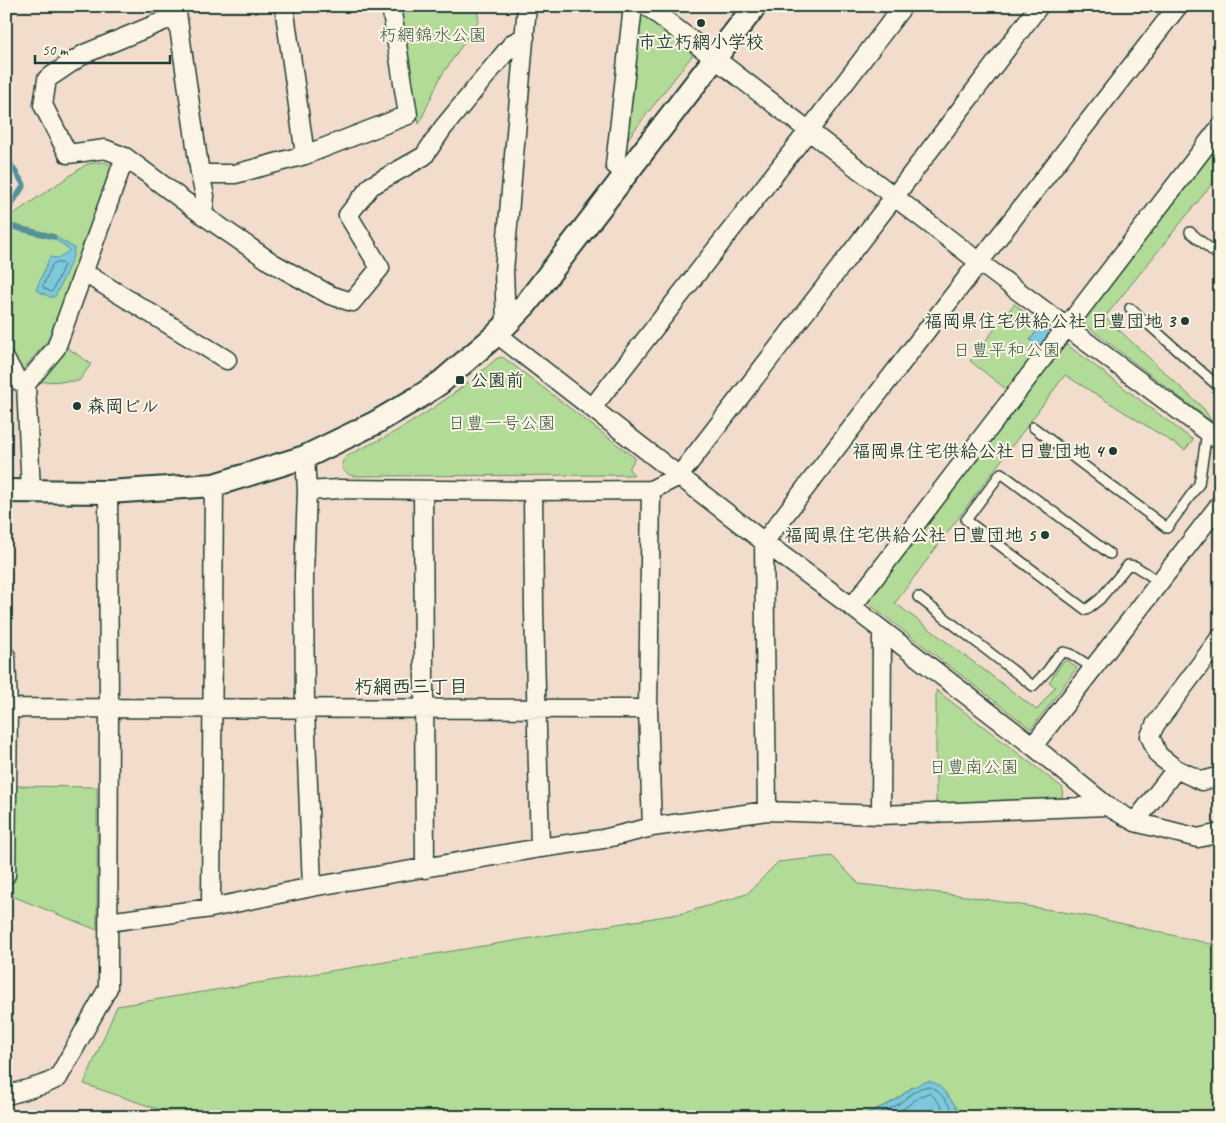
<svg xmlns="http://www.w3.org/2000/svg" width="1226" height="1123" viewBox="0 0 1226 1123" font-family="Caveat,'Klee One',sans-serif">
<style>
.green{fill:#b2db98;stroke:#688c66}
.water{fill:#7dc8dd;stroke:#579099}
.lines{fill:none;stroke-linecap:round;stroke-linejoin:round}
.shore{stroke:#457578;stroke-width:1}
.stream{stroke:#579099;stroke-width:5.5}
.service-casing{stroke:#1f3d34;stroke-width:12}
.minor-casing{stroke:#1f3d34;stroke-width:21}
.tertiary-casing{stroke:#1f3d34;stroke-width:26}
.service{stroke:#fcf5e5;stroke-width:9}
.minor{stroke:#fcf5e5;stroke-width:18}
.tertiary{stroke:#fcf5e5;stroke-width:22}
.poi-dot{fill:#1f3d34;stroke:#fcf5e5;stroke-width:2}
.labels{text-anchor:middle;stroke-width:4;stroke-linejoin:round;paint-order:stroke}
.park-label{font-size:18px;fill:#3c5d48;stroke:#fcf5e5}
.poi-label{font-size:18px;font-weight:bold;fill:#1f3d34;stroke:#fcf5e5;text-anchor:end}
.neighbourhood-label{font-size:19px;font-weight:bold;fill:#1f3d34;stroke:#fcf5e5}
</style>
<rect width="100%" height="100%" fill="#f2ddcd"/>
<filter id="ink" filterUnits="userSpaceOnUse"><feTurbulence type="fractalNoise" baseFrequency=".02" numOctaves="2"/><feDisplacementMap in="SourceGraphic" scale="10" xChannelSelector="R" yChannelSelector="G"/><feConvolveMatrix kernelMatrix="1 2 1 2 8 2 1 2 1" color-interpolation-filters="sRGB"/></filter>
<g filter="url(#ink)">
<path class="green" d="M 399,6 L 476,6 L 479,20 L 440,78 L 419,124 Z
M 644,14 L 695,52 L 626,141 L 639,15 Z
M 1220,138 L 1220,174 L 1105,317 L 1204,409 L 1212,422 L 1080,321 Z
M 104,162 L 113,166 L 50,338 L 19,374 L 6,350 L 6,219 L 87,164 Z
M 1014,304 L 1041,325 L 1030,340 L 1039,347 L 1006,389 L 970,361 Z
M 1062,341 L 1193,440 L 1185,450 L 1065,375 L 895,603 L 1037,710 L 1055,687 L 1049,682 L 1062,663 L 1067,660 L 1077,668 L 1031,729 L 865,601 Z
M 65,346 L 91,364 L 79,381 L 33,382 Z
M 501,357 L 504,358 L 512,364 L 635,458 L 629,469 L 634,475 L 353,476 C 345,474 339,467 344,459 C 347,454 383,439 391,434 C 429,413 464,387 496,359 Z
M 936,690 L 1063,788 L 1061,805 L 936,804 Z
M 13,786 L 97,787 L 97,930 L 12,896 Z
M 832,856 L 859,884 L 966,896 L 1093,917 L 1220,946 L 1220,1117 L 964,1117 L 944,1091 L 937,1084 L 912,1087 L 897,1099 L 886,1105 L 856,1117 L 181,1117 L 84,1084 L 117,1006 L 684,913 L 747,894 L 778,862 Z"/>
<path class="water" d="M 54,236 L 74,248 L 73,257 L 56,295 L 54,297 L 50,297 L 36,290 L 50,257 L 58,258 L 69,251 L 69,249 L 53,238 Z
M 1041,325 L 1050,332 L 1039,347 L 1030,340 Z
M 929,1081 L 937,1084 L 944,1091 L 964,1117 L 856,1117 C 870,1112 885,1107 897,1099 C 909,1091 914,1084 929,1081 Z"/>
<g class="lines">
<path class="shore" d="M 54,263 L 62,263 L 64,265 L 53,290 L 51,292 L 44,288 L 43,286 L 52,265 Z
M 871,1117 C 880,1113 890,1109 899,1104 C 909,1097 922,1080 936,1090 C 944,1096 950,1108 958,1117
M 888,1117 L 903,1109 L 919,1097 L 928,1093 L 931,1094 L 935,1098 L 949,1117"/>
<path class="stream" d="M 6,157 L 24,185 L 6,213
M 6,225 L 54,237
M 1044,1117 C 1054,1114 1065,1117 1076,1116 C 1098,1116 1120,1114 1142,1114"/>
<defs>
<path id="service" d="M 1190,232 L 1220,257
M 1130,308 L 1220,388
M 1033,427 L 1167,528 L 1199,484 L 1207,432
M 1110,554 L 1001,473 L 966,520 L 1086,610 L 1100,599 L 1128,565 L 1135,566 L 1160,582
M 918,597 L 1033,686 L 1048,670 L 1057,657 L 1064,652 L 1071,654 L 1093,668"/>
<path id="minor" d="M 176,6 L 200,174 L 235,174 L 305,155 L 408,115 L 391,6
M 284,6 L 305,155
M 647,6 L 979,262 L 1220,441
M 125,157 L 105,149 L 68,154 L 43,105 L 47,79 L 84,54 L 166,20 L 178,21
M 625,173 L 615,165 L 633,6
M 200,174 L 205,196 L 203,215
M 83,272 L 227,360
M 506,324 L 504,271 L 527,6
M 497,334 L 764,542 L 852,607 L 1033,746 L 1107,806 L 1135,822 L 1198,838 L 1220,833
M 6,361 L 18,381 L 26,384
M 592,408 L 816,121 L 903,6
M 305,457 L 307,491 L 304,574 L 305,709 L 312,887
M 423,490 L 425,869
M 651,490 L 648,709 L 652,827
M 31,491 L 26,384 L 56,348 L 125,157 L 203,215 L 271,262 L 330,295 L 352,302 L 380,268 L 348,215 L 371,186 L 424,156 L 443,128 L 513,43 L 525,37
M 307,491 L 339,489 L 533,491 L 651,490 L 679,476 L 888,205 L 1039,6
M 533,491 L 534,610 L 540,848
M 852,607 L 1220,127
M 6,656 L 8,708 L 6,875
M 8,708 L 648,709
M 1033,746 L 1220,504
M 1176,769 L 1158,755 L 1150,736 L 1155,725 L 1220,638
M 767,811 L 764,542 L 973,270 L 1178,6
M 881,815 L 882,631
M 1135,822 L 1176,769 L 1202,781 L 1220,776
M 211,908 L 214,485
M 108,922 L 211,908 L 312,887 L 540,848 L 603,839 L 652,827 L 767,811 L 881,815 L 1107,806
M 6,1094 L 11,1094 L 45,1084 L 58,1078 L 108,988 L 109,709 L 108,492"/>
<path id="tertiary" d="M 6,491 L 108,492 L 214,485 L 305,457 L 375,423 L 419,397 L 440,383 L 497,334 L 526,304 L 755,6"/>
</defs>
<use href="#service" class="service-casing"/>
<use href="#minor" class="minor-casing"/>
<use href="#tertiary" class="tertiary-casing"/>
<use href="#service" class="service"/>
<use href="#minor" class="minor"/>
<use href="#tertiary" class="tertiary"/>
</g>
</g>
<g class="poi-dot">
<circle cx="701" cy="23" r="5"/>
<circle cx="1185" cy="321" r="5"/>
<rect x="455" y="375" width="10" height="10" rx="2.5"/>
<circle cx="77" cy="406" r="5"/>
<circle cx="1113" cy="451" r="5"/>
<circle cx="1045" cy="535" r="5"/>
</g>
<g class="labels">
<g class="park-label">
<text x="433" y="41">朽網錦水公園</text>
<text x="1007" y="356">日豊平和公園</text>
<text x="502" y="429">日豊一号公園</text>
<text x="974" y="773">日豊南公園</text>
</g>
<g class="poi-label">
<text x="701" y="48" text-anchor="middle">市立朽網小学校</text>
<text x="1175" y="327">福岡県住宅供給公社 日豊団地 3</text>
<text x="470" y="386" text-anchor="start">公園前</text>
<text x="87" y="412" text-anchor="start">森岡ビル</text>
<text x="1103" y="457">福岡県住宅供給公社 日豊団地 4</text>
<text x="1035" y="541">福岡県住宅供給公社 日豊団地 5</text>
</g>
<g class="neighbourhood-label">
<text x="411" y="693">朽網西三丁目</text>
</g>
</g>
<rect width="1226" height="1123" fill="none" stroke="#fcf5e5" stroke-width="25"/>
<rect x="12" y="12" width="1201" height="1098" fill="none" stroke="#1f3d34" stroke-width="2" filter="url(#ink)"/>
<path d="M35 55v8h135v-8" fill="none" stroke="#1f3d34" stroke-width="2.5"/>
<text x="42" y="55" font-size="15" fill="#1f3d34" stroke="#fcf5e5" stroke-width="4" paint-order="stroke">50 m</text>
</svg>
